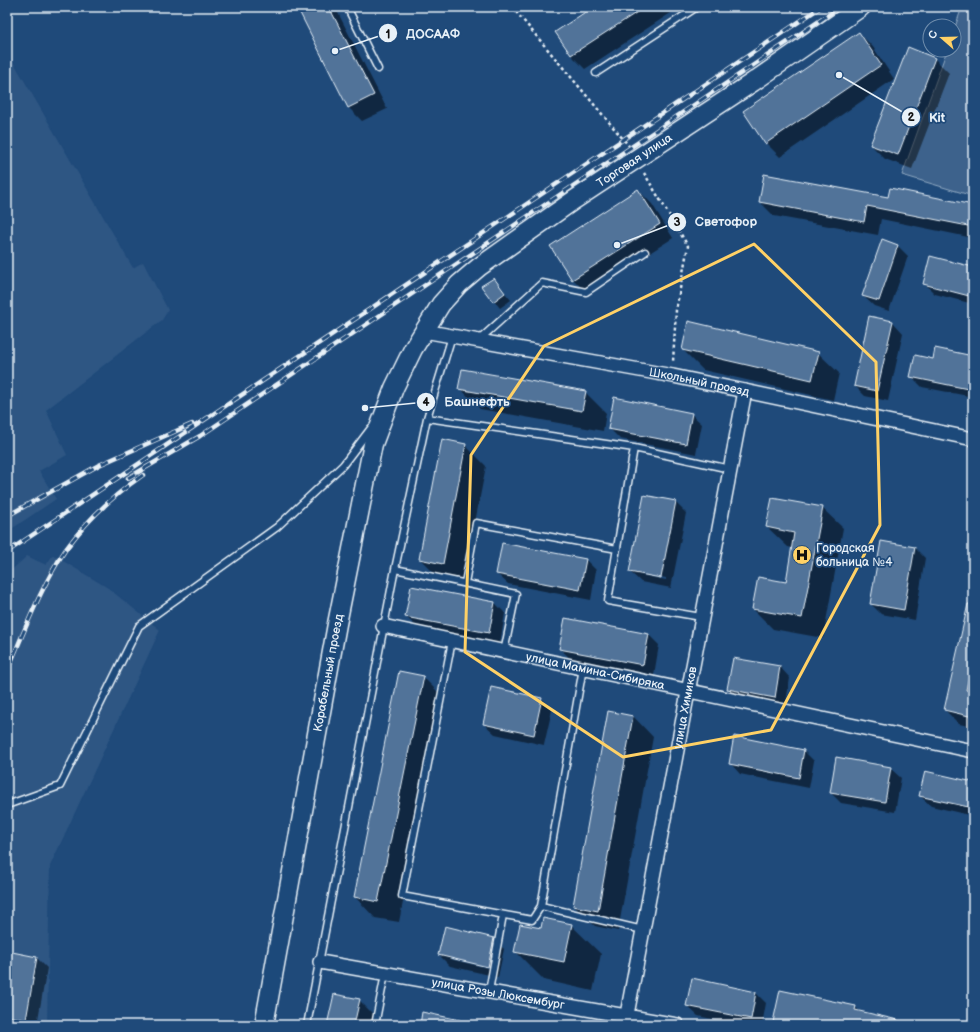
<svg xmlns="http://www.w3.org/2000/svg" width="980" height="1032" viewBox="0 0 980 1032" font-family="'Balsamiq Sans',sans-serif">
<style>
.built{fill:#2e5683}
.green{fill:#3c628c;stroke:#92aac2}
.shadow{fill:#0007;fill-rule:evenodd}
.building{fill:#517399;stroke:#e8f1f8}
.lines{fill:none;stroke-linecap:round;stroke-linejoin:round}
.lane-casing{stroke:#e8f1f8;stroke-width:9}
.street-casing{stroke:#e8f1f8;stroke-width:16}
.secondary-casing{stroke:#e8f1f8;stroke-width:21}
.path{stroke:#e8f1f8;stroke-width:2.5;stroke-dasharray:3 3;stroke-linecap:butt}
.lane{stroke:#1f4a7a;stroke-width:6}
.street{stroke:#1f4a7a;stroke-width:13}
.secondary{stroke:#1f4a7a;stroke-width:18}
.rail-casing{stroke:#e8f1f8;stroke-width:4.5}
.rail{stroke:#1f4a7a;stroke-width:3;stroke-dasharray:9;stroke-linecap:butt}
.marked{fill:none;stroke:#ffd166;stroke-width:3;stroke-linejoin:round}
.labels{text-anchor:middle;stroke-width:3.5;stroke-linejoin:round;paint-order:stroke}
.street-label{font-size:12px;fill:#e8f1f8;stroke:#1f4a7a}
.poi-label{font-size:12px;fill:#e8f1f8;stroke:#1f4a7a;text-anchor:start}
.leader{fill:none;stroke:#e8f1f8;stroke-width:1.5}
.callout-dot{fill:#e8f1f8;stroke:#1f4a7a;stroke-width:1.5}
.mark-label{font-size:12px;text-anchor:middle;font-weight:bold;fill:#111}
.callout-label{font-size:13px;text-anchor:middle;font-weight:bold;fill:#e8f1f8;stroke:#1f4a7a;stroke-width:3.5;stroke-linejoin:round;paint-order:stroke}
</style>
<rect width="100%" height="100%" fill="#1f4a7a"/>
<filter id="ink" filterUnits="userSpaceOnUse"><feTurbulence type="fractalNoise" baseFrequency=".025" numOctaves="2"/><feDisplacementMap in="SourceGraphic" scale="8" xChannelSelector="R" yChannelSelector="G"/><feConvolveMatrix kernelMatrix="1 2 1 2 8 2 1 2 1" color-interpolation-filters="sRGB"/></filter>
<g filter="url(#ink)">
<path class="built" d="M 7,51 L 133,268 L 143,262 L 168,310 L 162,320 L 46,410 L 67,455 L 39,471 L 56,499 L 7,532 Z
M 53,555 L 108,588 L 160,630 L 50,866 L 47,1025 L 7,1025 L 7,574 L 27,556 L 46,565 Z"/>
<path class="green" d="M 962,7 L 973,7 L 973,196 L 902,175 L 947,50 L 954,50 L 954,30 Z"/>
<path class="shadow" d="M 298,7 L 335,7 L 387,109 L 362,121 L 348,107 Z
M 594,7 L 680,7 L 585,69 L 571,55 L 557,32 Z
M 859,33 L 873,47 L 894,79 L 780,157 L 766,143 Z
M 909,49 L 935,59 L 949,73 L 912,169 L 885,159 L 871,145 Z
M 638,190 L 652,204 L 673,238 L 587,293 L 573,279 L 552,246 Z
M 889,199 L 973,206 L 973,238 L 881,219 L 878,235 L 774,216 L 760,202 Z
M 882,240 L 898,246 L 908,256 L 889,311 L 874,306 L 863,296 Z
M 973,268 L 973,304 L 935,294 L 924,283 Z
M 493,279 L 511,300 L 500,308 L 482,286 Z
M 893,322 L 903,333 L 888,401 L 865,396 L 855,386 Z
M 683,350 L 818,353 L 839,373 L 833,400 L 703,370 Z
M 973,357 L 973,397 L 922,387 L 911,376 L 933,360 Z
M 460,388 L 585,392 L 606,413 L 603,431 L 480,409 Z
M 691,414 L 702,424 L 696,454 L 620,439 L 609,428 Z
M 465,445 L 486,466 L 463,584 L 441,580 L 420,559 Z
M 675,502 L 686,513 L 671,588 L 641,582 L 630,572 ZM 641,573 L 666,578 L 666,580 L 641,575 Z
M 822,508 L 843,528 L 823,638 L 773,629 L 753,609 L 786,583 L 793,548 L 788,547 L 767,527 Z
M 503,544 L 586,560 L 596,570 L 591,600 L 508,584 L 497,574 Z
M 915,548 L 925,558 L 915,620 L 881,614 L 871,604 Z
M 412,587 L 495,603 L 505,613 L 500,643 L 417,627 L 406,617 Z
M 973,624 L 973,727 L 959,724 L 945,710 Z
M 649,635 L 659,645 L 654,675 L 571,659 L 560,649 Z
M 733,659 L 780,667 L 790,678 L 785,708 L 738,699 L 728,689 Z
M 423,677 L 444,698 L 399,922 L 375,918 L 355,897 Z
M 542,699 L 552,710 L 544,745 L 495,734 L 484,724 Z
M 633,716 L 653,737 L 618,931 L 595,926 L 574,906 Z
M 735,737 L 804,751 L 814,761 L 809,788 L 740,774 L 730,763 Z
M 890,768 L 901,778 L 895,812 L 841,803 L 831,793 Z
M 973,783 L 973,816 L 931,806 L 920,796 Z
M 571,925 L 601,954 L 593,991 L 544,980 L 515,951 L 541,929 Z
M 494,939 L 504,949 L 498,977 L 450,966 L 439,955 ZM 450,957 L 493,967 L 492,969 L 450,959 Z
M 7,952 L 37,958 L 47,968 L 37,1025 L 7,1024 Z
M 693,980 L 756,993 L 766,1003 L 762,1025 L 740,1025 L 698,1016 L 687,1006 Z
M 359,1000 L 380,1021 L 379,1025 L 328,1025 Z
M 855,1007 L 862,1013 L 917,1025 L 778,1025 L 774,1021 Z
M 423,1013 L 481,1025 L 421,1025 Z"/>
<path class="building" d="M 297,7 L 329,7 L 374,95 L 348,108 Z
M 593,7 L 645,7 L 571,55 L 555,32 Z
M 859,32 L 881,65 L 765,144 L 743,111 Z
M 908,47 L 935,58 L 898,155 L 870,145 Z
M 764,174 L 888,197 L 890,188 L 973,205 L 973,227 L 867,206 L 864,222 L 759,202 Z
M 638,189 L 660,224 L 572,280 L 550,246 Z
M 882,239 L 898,245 L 879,301 L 862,296 Z
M 930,256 L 973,267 L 973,297 L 923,284 Z
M 494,278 L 505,293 L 493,302 L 481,286 Z
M 869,316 L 893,321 L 877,391 L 854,386 Z
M 688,321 L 819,352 L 812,380 L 682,350 Z
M 935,348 L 973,356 L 973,390 L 910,377 L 915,355 L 933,359 Z
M 462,369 L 586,391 L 582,411 L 458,389 Z
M 614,397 L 692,413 L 686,444 L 608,429 Z
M 442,439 L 466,444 L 443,564 L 419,559 Z
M 644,495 L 676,501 L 661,578 L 629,572 Z
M 772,498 L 823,507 L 802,618 L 752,609 L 758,577 L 786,582 L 794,533 L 766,527 Z
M 881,541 L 915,547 L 904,610 L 870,604 Z
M 502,543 L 586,559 L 580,590 L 496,574 Z
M 411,586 L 495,602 L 489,633 L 405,617 Z
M 968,604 L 973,604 L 973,657 L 966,690 L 973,691 L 973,717 L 944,710 Z
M 565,618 L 649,634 L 643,665 L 559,649 Z
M 733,658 L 780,666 L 775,698 L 727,689 Z
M 399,671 L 424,676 L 378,902 L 354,897 Z
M 491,687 L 542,698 L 534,735 L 483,724 Z
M 608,711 L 633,716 L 598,911 L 573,906 Z
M 734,736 L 804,750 L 799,778 L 729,764 Z
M 836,757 L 891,767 L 885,802 L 830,793 Z
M 925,771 L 973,782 L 973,808 L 919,796 Z
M 543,918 L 572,924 L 564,962 L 514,952 L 520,924 L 541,928 Z
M 445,926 L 494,938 L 488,967 L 438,955 Z
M 7,951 L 37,957 L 26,1020 L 7,1016 Z
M 692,978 L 756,992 L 751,1019 L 686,1006 Z
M 780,990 L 856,1006 L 855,1010 L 898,1020 L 898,1025 L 790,1025 L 773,1022 Z
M 334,994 L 360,999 L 354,1025 L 327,1025 Z
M 422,1012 L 460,1020 L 460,1025 L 420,1025 Z"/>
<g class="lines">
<defs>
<path id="lane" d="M 347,7 L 378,69
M 596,73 L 697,7
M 479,340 L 542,283 L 586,292 L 645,252
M 427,418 L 634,448 L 730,469
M 634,448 L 608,601 L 701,617
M 395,569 L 516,594 L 504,652
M 465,583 L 476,523 L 617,549
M 452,641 L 402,896 L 532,920 L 541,906 L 583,668
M 7,805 L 60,786 L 139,626 L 277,527 L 343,465 L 371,428
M 541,906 L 643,930
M 489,991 L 503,915
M 307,1025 L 395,569 L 427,418 L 452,336
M 375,1025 L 385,974"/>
<g id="street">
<path id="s1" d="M 424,331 L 673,376 L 973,439"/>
<path id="s2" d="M 383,626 L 973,751"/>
<path id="s3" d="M 320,962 L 677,1025"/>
<path id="s4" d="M 625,1025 L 745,391"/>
</g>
<g id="secondary">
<path id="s5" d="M 264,1025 L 337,624 L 373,444 L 394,388 L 413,349 L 441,304 L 459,284 L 479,267 L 574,200 L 753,82 L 861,7"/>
</g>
</defs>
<use href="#lane" class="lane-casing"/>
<use href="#street" class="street-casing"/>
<use href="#secondary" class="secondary-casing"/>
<path class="path" d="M 512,7 L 629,146
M 644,173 L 688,246 L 676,310 L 673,362"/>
<use href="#lane" class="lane"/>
<use href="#street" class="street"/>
<use href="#secondary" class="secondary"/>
<defs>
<path id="rail" d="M 128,478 L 200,436 L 840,7
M 7,516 L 99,465 L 192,424
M 7,552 L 821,7
M 7,671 C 25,630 41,586 66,549 C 87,520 114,495 143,475"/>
</defs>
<use href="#rail" class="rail-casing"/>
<use href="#rail" class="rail"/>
</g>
</g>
<path class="marked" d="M 754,244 L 876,362 L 880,525 L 771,730 L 623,757 L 465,652 L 471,455 L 544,346 Z"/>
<defs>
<symbol id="hospital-disc" viewBox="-11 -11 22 22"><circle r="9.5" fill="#ffd166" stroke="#1f4a7a"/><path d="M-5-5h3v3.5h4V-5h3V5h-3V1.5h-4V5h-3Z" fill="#111"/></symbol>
</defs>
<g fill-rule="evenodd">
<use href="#hospital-disc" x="791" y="544" width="22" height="22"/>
</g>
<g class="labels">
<g class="street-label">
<text dy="4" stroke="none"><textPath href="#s5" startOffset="989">Торговая улица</textPath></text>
<text dy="4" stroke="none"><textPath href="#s1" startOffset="280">Школьный проезд</textPath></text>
<text dy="4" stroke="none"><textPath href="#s2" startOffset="217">улица Мамина-Сибиряка</textPath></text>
<text dy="4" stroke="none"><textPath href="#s5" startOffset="358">Корабельный проезд</textPath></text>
<text dy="4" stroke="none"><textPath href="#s4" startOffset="323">улица Химиков</textPath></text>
<text dy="4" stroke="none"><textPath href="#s3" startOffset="181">улица Розы Люксембург</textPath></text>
</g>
<g class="poi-label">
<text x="816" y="552">Городская<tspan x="816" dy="14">больница №4</tspan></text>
</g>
</g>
<path class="leader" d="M335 51L388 33M839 75L911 117M617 245L677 222M365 408L426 402"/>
<g class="callout-dot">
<circle cx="335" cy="51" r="4"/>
<circle cx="839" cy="75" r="4"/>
<circle cx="617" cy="245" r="4"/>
<circle cx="365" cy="408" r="4"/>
<circle cx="388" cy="33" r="10"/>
<circle cx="911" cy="117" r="10"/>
<circle cx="677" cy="222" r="10"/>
<circle cx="426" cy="402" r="10"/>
</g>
<g class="mark-label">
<text x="388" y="38">1</text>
<text x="911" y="121">2</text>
<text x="677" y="226">3</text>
<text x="426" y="406">4</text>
</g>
<g class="callout-label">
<text x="433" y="38">ДОСААФ</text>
<text x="937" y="122">Kit</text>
<text x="726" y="226">Светофор</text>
<text x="477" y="406">Башнефть</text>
</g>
<rect width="980" height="1032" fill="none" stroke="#1f4a7a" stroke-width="24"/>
<rect x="12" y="12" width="956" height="1008" fill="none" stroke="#e8f1f8" stroke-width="1.5" filter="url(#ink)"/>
<g transform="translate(942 38) rotate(290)"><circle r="19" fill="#1f4a7a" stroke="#6f8dac"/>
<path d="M0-3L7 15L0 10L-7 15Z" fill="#ffd166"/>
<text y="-6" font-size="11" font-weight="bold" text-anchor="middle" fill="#e8f1f8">С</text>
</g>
</svg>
